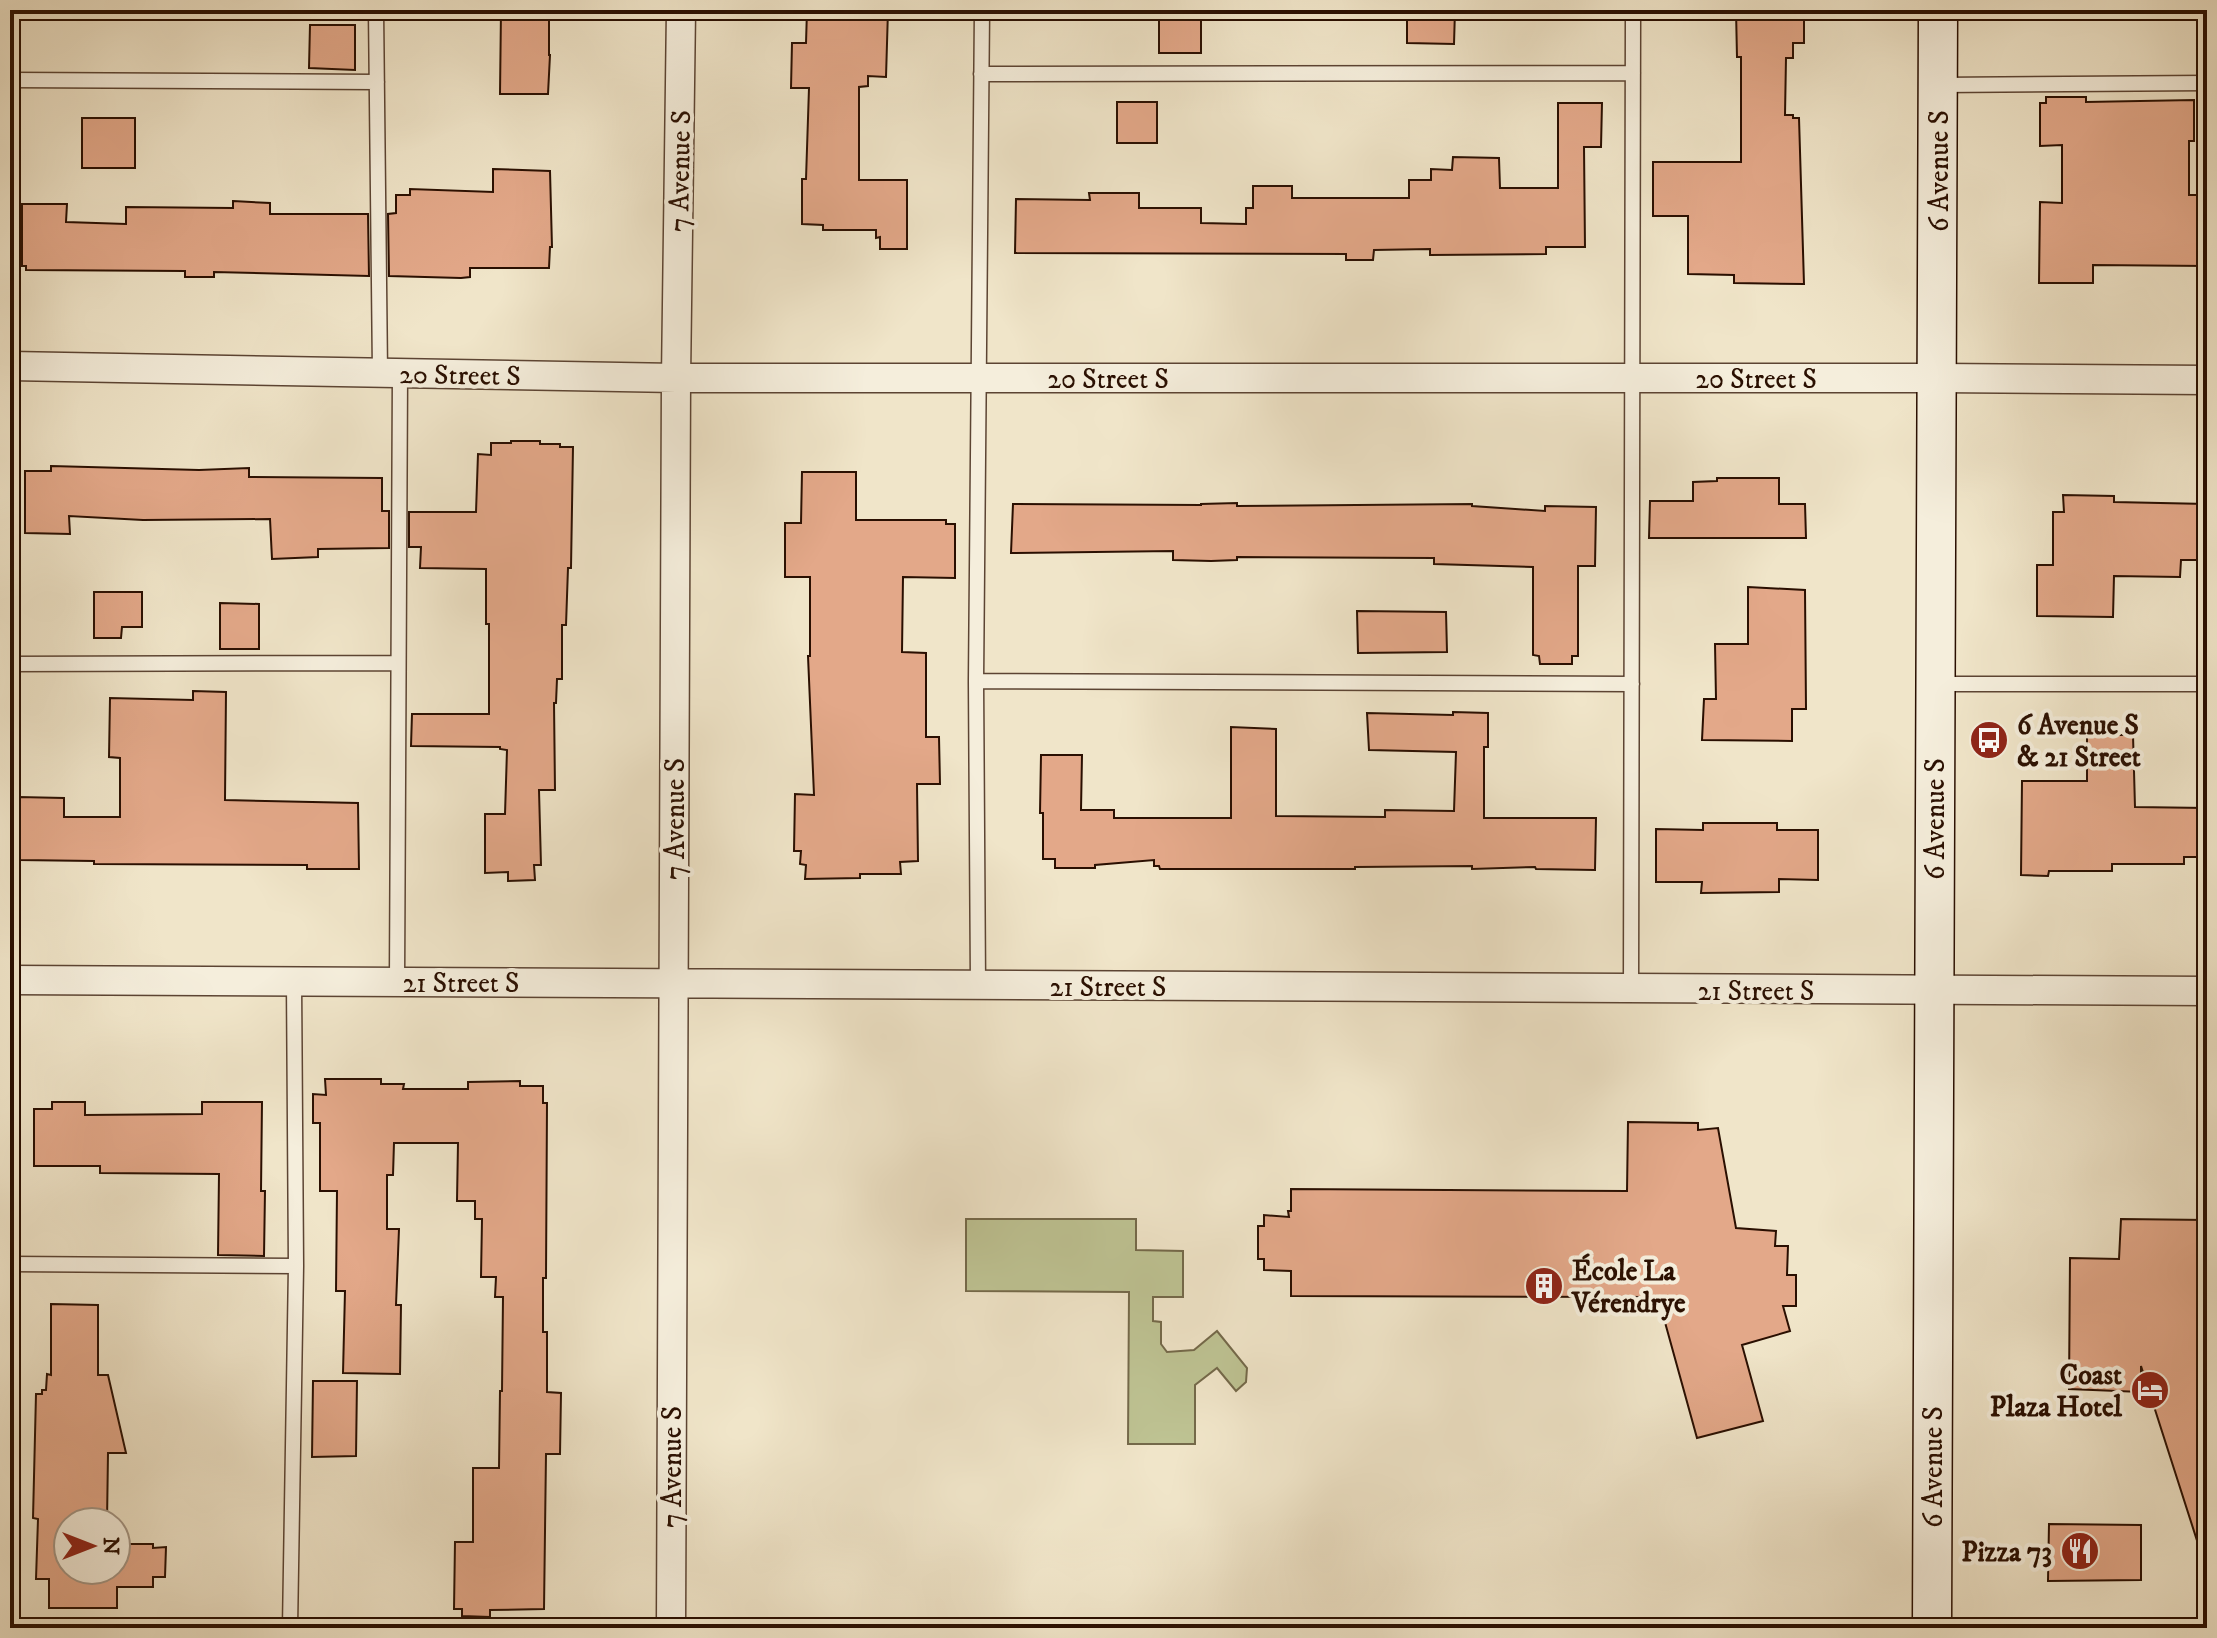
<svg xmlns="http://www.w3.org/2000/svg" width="2217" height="1638" viewBox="0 0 2217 1638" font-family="'IM FELL DW Pica',serif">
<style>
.green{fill:#bec393;stroke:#74694a;stroke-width:2}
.building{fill:#e3a889;stroke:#2a0f01;stroke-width:2}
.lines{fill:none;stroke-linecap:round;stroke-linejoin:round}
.lane-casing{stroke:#5c4433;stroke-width:17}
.street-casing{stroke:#5c4433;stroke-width:31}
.secondary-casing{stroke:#2a0f01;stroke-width:41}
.lane{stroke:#f5eedc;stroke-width:14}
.street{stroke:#f5eedc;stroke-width:28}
.secondary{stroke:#f5eedc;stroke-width:38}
.labels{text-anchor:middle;stroke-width:8;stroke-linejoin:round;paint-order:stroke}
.street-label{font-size:28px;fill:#2a0f01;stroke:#f5eedc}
.poi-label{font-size:28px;font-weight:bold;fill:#2a0f01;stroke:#f5eedc;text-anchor:start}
</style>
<rect width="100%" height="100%" fill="#f0e5c9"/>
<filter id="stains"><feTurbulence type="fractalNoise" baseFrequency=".0025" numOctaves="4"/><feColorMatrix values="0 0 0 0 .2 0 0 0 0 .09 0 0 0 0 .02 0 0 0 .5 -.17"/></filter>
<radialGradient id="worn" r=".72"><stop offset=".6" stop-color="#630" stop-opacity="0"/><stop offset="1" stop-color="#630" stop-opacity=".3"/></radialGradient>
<path class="green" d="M 966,1219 L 1136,1219 L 1136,1250 L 1183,1251 L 1183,1297 L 1153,1297 L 1153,1321 L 1161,1322 L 1161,1344 L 1167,1352 L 1194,1350 L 1217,1331 L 1247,1368 L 1246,1382 L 1236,1391 L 1217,1368 L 1195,1385 L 1195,1444 L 1128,1444 L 1129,1292 L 966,1291 Z"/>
<path class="building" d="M 501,10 L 549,10 L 549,55 L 550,55 L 548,94 L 500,94 Z
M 807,10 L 888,10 L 886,77 L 868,76 L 868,86 L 859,87 L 859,180 L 907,180 L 907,249 L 880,249 L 880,237 L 876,238 L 876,230 L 823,230 L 823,225 L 802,224 L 802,179 L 806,179 L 809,88 L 791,88 L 792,43 L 806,43 Z
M 1159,10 L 1201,10 L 1201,53 L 1159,53 Z
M 1407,10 L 1455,10 L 1454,44 L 1407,43 Z
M 1736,10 L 1804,10 L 1804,43 L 1793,43 L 1793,58 L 1786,58 L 1785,115 L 1793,115 L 1793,118 L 1799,118 L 1804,284 L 1734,283 L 1734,275 L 1688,274 L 1688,216 L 1653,216 L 1653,162 L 1741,162 L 1741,57 L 1737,57 Z
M 310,25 L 355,25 L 355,70 L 309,68 Z
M 2046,97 L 2086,97 L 2086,102 L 2194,100 L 2194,141 L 2189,141 L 2189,195 L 2203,195 L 2202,214 L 2207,214 L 2207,266 L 2093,265 L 2093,283 L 2039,283 L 2040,202 L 2062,203 L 2062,145 L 2040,146 L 2040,103 L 2046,103 Z
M 1117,102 L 1157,102 L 1157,143 L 1117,143 Z
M 1558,103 L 1602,103 L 1601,147 L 1584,147 L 1585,247 L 1546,247 L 1546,254 L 1430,255 L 1430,249 L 1374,250 L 1373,260 L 1346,260 L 1346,254 L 1015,253 L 1016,199 L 1090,200 L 1089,193 L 1139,193 L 1139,208 L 1201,208 L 1201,223 L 1246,224 L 1246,208 L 1253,208 L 1253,186 L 1292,186 L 1292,198 L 1409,198 L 1409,180 L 1431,180 L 1431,169 L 1452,170 L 1453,157 L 1499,158 L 1500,188 L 1558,188 Z
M 82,118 L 135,118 L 135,168 L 82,168 Z
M 493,169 L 550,171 L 552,247 L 550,247 L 549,268 L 470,268 L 470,277 L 461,278 L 389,276 L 388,214 L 396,213 L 396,195 L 410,195 L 410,189 L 493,192 Z
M 233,201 L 270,203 L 270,214 L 368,214 L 369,276 L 214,272 L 214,277 L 185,277 L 185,271 L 26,270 L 26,266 L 22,266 L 22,204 L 67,204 L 66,222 L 126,224 L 126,207 L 233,208 Z
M 511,441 L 540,441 L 540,444 L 560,444 L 560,447 L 573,447 L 571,568 L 568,568 L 566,625 L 562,625 L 562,679 L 557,679 L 556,703 L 554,703 L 555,790 L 539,790 L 541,865 L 534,865 L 535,880 L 508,881 L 508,872 L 485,873 L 485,814 L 505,814 L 507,750 L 500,749 L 500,747 L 411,746 L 412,714 L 489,714 L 489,624 L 486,624 L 486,569 L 420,568 L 421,547 L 409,547 L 409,512 L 476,512 L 478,454 L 491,455 L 491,443 L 511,443 Z
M 51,466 L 199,470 L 249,468 L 249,477 L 382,478 L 382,511 L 389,511 L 389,548 L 318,549 L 318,557 L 272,559 L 270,519 L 143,520 L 69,516 L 70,534 L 25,533 L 25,471 L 51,471 Z
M 802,472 L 856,472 L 856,520 L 946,520 L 946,524 L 955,524 L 955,578 L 903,577 L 902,652 L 926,653 L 926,737 L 939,737 L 940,784 L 917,784 L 918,861 L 900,862 L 901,874 L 860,874 L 860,878 L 805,879 L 806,865 L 800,864 L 801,851 L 794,851 L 795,794 L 814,795 L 808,656 L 810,656 L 810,577 L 785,577 L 785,523 L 801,523 Z
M 1717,478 L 1779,478 L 1779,504 L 1805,504 L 1806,538 L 1649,538 L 1650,501 L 1693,501 L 1693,482 L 1717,481 Z
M 2063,495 L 2114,496 L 2114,502 L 2207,504 L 2207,560 L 2181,560 L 2180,577 L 2114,576 L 2113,617 L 2037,616 L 2037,565 L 2053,565 L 2053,512 L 2064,512 Z
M 1237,503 L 1237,506 L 1472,504 L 1472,506 L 1545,511 L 1545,506 L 1596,507 L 1595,566 L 1578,566 L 1578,656 L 1572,656 L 1572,664 L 1540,664 L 1539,656 L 1533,655 L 1533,567 L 1434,564 L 1434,558 L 1237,557 L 1237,560 L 1211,561 L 1173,560 L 1173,551 L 1011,553 L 1013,504 L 1201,505 L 1201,504 Z
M 1748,587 L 1805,590 L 1806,709 L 1792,709 L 1792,741 L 1702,740 L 1704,699 L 1716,699 L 1715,644 L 1748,644 Z
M 94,592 L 142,592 L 142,627 L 122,627 L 121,638 L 94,638 Z
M 220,603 L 259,604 L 259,649 L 220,649 Z
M 1357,611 L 1446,612 L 1447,652 L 1358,653 Z
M 193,691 L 226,692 L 225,800 L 358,803 L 359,869 L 307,869 L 307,865 L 94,864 L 94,861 L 19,860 L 19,797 L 64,798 L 64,817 L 120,817 L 120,758 L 109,757 L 110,698 L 193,700 Z
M 1453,712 L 1488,713 L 1488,747 L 1484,747 L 1484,818 L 1596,818 L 1595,870 L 1536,869 L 1535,867 L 1472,869 L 1472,866 L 1355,867 L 1355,869 L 1160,869 L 1159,866 L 1154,866 L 1154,860 L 1095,865 L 1095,868 L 1055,868 L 1055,859 L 1043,859 L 1043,813 L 1040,813 L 1041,755 L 1082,755 L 1081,810 L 1114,810 L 1114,818 L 1231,818 L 1231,727 L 1276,729 L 1276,816 L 1385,817 L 1385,810 L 1454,811 L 1456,752 L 1369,750 L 1367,713 L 1453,715 Z
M 2087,735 L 2133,735 L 2135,807 L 2206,808 L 2206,857 L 2184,857 L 2184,864 L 2112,864 L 2112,871 L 2049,871 L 2048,876 L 2021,875 L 2022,781 L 2087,781 Z
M 1703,823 L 1777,823 L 1777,830 L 1818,830 L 1818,880 L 1779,879 L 1779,892 L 1701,893 L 1702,882 L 1656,882 L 1656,829 L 1703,830 Z
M 325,1079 L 381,1079 L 381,1084 L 404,1084 L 403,1089 L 468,1089 L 468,1082 L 520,1081 L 520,1086 L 543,1086 L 543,1103 L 547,1103 L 546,1278 L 543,1278 L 543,1332 L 547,1332 L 547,1392 L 561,1393 L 560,1454 L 546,1454 L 544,1609 L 490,1610 L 490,1617 L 462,1616 L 462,1609 L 454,1609 L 455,1542 L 473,1542 L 473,1468 L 499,1468 L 500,1391 L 502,1391 L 503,1297 L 495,1297 L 496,1277 L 481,1277 L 482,1219 L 475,1219 L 475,1201 L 457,1201 L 458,1143 L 394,1143 L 393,1175 L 387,1175 L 387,1229 L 399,1229 L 396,1305 L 401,1305 L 400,1374 L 343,1373 L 345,1291 L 336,1291 L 337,1191 L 320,1191 L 320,1123 L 313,1123 L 313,1094 L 326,1095 Z
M 52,1102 L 85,1102 L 85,1115 L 202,1114 L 202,1102 L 262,1102 L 261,1191 L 265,1191 L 264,1256 L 218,1255 L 219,1174 L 100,1173 L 100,1166 L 34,1166 L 34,1109 L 52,1109 Z
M 1628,1122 L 1698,1123 L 1698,1130 L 1718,1128 L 1736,1228 L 1776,1231 L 1775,1246 L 1788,1246 L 1787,1275 L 1796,1275 L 1796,1306 L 1783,1306 L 1790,1331 L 1742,1345 L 1763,1421 L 1697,1438 L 1658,1297 L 1291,1296 L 1291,1271 L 1264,1270 L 1264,1259 L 1258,1259 L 1258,1226 L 1264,1226 L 1264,1215 L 1289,1217 L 1288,1211 L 1291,1211 L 1291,1189 L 1627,1191 Z
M 2121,1219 L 2207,1220 L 2207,1552 L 2201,1553 L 2141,1366 L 2141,1392 L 2069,1389 L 2070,1258 L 2119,1259 Z
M 51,1304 L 98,1305 L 98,1375 L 108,1375 L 126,1453 L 108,1453 L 107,1522 L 68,1522 L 68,1570 L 116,1570 L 116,1544 L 153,1544 L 153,1548 L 166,1547 L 165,1577 L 153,1577 L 153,1587 L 117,1587 L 117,1608 L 49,1608 L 49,1579 L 36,1579 L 38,1519 L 33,1518 L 36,1394 L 42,1394 L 42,1390 L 46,1390 L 47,1374 L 51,1375 Z
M 313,1381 L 357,1381 L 356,1456 L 312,1457 Z
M 2049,1524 L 2141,1525 L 2141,1580 L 2048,1581 Z"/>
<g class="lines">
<defs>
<path id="lane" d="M 376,10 L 380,373
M 981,74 L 1633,73
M 10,80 L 377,82
M 1939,85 L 2207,83
M 10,664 L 398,663
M 976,681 L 1632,684
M 1936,684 L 2207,684
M 397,982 L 400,373
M 978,985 L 976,681 L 982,10
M 1631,990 L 1633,10
M 10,1264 L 296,1266
M 290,1628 L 296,1266 L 294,981"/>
<path id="street" d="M 10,366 L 676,378 L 1938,378 L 2207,380
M 10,980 L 2207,991
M 671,1628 L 676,378 L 681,10"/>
<path id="secondary" d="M 1932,1628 L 1938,10"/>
</defs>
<use href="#lane" class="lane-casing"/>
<use href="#street" class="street-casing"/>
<use href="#secondary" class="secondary-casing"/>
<use href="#lane" class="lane"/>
<use href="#street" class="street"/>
<use href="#secondary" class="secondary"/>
</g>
<defs>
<symbol id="bus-disc" viewBox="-11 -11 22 22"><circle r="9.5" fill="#8f2418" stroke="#f5eedc"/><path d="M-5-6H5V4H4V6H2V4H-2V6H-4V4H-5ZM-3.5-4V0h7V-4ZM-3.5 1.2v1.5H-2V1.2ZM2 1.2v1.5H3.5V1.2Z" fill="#fff"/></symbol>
<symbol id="building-disc" viewBox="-11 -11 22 22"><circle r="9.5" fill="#8f2418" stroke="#f5eedc"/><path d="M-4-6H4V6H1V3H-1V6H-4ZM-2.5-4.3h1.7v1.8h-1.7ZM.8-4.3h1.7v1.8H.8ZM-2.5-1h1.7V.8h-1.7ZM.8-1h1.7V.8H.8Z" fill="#fff"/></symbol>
<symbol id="hotel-disc" viewBox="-11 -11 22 22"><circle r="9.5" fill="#8f2418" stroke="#f5eedc"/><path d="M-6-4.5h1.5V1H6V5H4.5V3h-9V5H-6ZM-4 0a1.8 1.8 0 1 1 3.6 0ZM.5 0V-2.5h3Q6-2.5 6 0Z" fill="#fff"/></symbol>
<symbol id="restaurant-disc" viewBox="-11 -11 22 22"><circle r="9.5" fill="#8f2418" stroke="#f5eedc"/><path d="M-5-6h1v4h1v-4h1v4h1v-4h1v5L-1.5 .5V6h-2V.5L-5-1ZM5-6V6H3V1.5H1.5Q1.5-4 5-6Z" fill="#fff"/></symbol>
</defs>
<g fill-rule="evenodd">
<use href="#bus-disc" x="1967" y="718" width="44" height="44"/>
<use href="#building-disc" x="1522" y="1264" width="44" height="44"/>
<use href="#hotel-disc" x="2128" y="1368" width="44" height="44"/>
<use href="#restaurant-disc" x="2058" y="1529" width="44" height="44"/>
</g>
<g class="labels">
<g class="street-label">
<text transform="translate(679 171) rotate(-89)" y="10">7 Avenue S</text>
<text transform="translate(1938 171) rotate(-90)" y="10">6 Avenue S</text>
<text transform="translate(460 374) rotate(1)" y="10">20 Street S</text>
<text x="1108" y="388">20 Street S</text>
<text x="1756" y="388">20 Street S</text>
<text transform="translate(674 819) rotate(-90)" y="10">7 Avenue S</text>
<text transform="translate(1934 819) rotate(-90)" y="10">6 Avenue S</text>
<text x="461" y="992">21 Street S</text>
<text x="1108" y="996">21 Street S</text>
<text x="1756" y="1000">21 Street S</text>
<text transform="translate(671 1467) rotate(-90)" y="10">7 Avenue S</text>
<text transform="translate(1932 1467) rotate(-90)" y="10">6 Avenue S</text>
</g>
<g class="poi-label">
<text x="2017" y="734">6 Avenue S<tspan x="2017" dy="32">&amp; 21 Street</tspan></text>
<text x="1572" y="1280">École La<tspan x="1572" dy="32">Vérendrye</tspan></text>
<text x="2122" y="1384" text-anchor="end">Coast<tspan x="2122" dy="32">Plaza Hotel</tspan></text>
<text x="2052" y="1561" text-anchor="end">Pizza 73</text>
</g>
</g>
<rect width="2217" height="1638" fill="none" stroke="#f0e5c9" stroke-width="40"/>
<rect x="12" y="12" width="2193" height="1614" fill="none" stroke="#2a0f01" stroke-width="4"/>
<rect x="20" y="20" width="2177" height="1598" fill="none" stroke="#2a0f01" stroke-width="2"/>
<g transform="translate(92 1546) rotate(90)"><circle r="38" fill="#f5eedc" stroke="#a49584" stroke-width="2"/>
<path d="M0-6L14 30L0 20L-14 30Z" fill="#8f2418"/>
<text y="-12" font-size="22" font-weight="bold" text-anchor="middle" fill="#2a0f01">N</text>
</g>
<rect width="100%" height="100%" filter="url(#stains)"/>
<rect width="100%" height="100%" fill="url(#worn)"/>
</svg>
